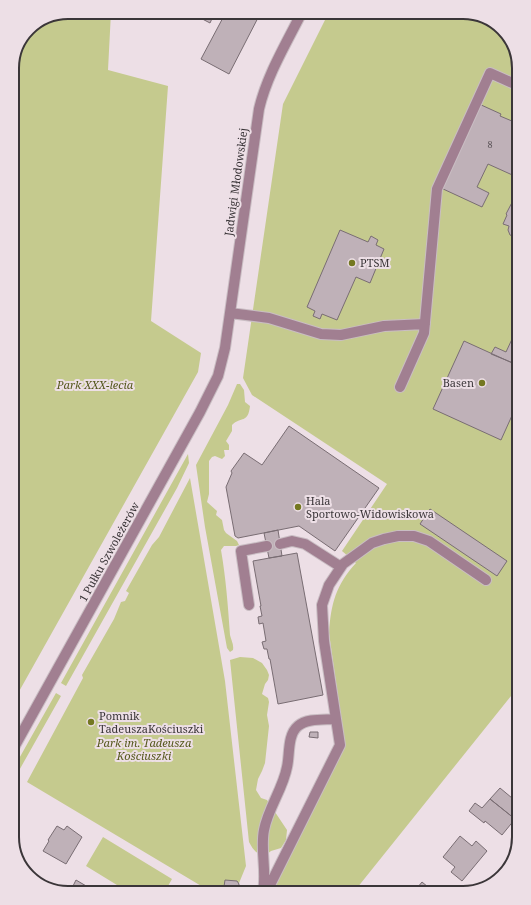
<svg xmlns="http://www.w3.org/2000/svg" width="531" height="905" viewBox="0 0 531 905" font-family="'Noto Serif',serif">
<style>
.green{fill:#c5ca8e}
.building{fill:#bfb1b8;stroke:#796d73}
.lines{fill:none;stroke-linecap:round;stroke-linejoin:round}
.minor-casing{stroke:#c9bdc3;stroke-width:12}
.minor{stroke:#a17f91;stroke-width:10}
.poi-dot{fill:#747821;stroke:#eddfe6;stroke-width:1.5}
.labels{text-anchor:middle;stroke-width:4;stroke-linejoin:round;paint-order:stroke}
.number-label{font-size:9px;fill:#5c5559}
.street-label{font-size:11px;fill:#3b3639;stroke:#eddfe6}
.poi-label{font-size:11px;fill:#3b3639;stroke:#eddfe6;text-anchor:start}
.park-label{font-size:11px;font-style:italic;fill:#55581c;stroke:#eddfe6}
.rim{fill:none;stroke:#3b3639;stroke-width:2}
</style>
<rect width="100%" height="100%" fill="#eddfe6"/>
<path class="green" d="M 68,12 L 111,12 L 108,70 L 168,86 L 151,321 L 201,353 L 198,372 L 12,704 L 12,65 L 29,28 Z
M 329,12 L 467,12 L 494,22 L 513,44 L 519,68 L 519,686 L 353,893 L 270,893 L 269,892 L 345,746 L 329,633 C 331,603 336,585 356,563 L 342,551 L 387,484 L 252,395 L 243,378 L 283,104 Z
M 237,384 L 240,384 L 244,390 L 245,402 L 250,406 C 248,424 241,416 232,425 L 232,431 L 226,441 L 229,445 L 229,450 L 224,450 L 225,456 L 222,459 L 215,456 L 212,457 L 209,461 L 209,494 L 207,502 L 217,511 L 216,515 L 222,520 L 224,530 L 226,533 L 237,541 L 239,545 L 236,546 L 224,546 L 221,550 C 226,579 228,606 230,635 C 231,640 234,644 233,650 L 230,652 L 227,648 L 205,527 L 196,465 L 228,405 Z
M 188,454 L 189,463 L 177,488 L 66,686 L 61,683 Z
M 190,478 L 225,681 L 246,866 L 235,893 L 213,893 L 27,782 L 83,678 L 82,675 L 114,619 L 121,602 L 125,601 L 129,593 L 126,591 L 152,545 L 159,537 Z
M 240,657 L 253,658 L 262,663 L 267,670 L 269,675 L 268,680 L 265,684 L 262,694 L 268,698 L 269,702 L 267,715 L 269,726 L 265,763 L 262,771 L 258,779 L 256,790 L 261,798 L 267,800 L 287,830 L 286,840 L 281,848 L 271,851 L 266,855 C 256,854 254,851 249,842 L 230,660 Z
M 56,693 L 61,696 L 12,783 L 12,771 Z
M 103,837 L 172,879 L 164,893 L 130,893 L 86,866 Z"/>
<path class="building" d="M 189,12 L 215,12 L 210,23 Z
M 226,12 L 261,12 L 229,74 L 201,59 Z
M 479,104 L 501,114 L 500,116 L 519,124 L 519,178 L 488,164 L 477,187 L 489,193 L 482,207 L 441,188 Z
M 519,189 L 519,239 L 510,235 L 508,230 L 509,226 L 503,224 L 507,215 L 506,214 Z
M 340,230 L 368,242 L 371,236 L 378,240 L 376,245 L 384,249 L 370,283 L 356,277 L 337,320 L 322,314 L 320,319 L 313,316 L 315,311 L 307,307 Z
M 519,324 L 519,351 L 513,363 L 491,354 L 495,347 L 506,352 Z
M 464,341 L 519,366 L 519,400 L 501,440 L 433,409 Z
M 289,426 L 379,488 L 335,551 L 299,526 L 238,538 L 235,536 L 226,487 L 232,473 L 231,471 L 244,453 L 262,465 Z
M 430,509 L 507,561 L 497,576 L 420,524 Z
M 278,530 L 282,556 L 269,558 L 264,533 Z
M 297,553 L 323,695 L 278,704 L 270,659 L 269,659 L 267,649 L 264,649 L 262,642 L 266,641 L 263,623 L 259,624 L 258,617 L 262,616 L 260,606 L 261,606 L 253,561 Z
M 310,732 L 318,732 L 318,738 L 309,737 Z
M 500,788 L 512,798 L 516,794 L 519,797 L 519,814 L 515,819 L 490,799 Z
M 490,799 L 515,819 L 502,835 L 485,821 L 484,823 L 469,811 L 475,803 L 482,808 Z
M 57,826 L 64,830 L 67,826 L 82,837 L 66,864 L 43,851 L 49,841 L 48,840 Z
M 460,836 L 472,846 L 476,841 L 487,851 L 462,881 L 451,872 L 455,867 L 443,857 Z
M 76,880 L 93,890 L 91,893 L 80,893 L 81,891 L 73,886 Z
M 225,880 L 237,881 L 239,884 L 238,893 L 223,893 Z
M 422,882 L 434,892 L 438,887 L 444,893 L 413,893 Z
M 194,888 L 202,893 L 190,893 Z"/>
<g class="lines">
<defs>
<path id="minor" d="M 230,313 L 269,318 L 321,334 L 341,335 L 384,326 L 425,324
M 400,387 L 424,333 L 437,189 L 490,73 L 519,86
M 280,544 L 292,541 L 305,544 L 341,567
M 249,605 L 241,551 L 267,546
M 12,751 L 200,412 L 218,376 L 225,348 L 259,109 C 267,75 286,44 302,12
M 263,891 C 267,871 260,850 264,830 C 268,808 283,789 287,767 C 290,755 287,735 298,726 C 307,718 324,720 336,719
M 266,893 L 340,745 L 324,641 L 322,605 L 329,585 L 343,564 L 372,543 L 384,539 L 398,536 L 414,536 L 429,541 L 486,580"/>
</defs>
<use href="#minor" class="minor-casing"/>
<use href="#minor" class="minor"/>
</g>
<g class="poi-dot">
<circle cx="352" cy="263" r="4"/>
<circle cx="482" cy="383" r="4"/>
<circle cx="298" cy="507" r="4"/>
<circle cx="91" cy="722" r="4"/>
</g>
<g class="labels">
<g class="number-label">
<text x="490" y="148">8</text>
</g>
<g class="street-label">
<text transform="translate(236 182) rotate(-82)" y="4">Jadwigi Młodowskiej</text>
<text transform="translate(109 552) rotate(-61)" y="4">1 Pułku Szwoleżerów</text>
</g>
<g class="poi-label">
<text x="360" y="267">PTSM</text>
<text x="474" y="387" text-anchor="end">Basen</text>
<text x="306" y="505">Hala<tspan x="306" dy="13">Sportowo-Widowiskowa</tspan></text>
<text x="99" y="720">Pomnik<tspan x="99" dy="13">TadeuszaKościuszki</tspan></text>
</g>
<g class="park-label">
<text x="95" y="389">Park XXX-lecia</text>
<text x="144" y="747">Park im. Tadeusza<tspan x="144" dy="13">Kościuszki</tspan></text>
</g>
</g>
<path d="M0 0H531V905H0ZM68 19H463A49 49 0 0 1 512 68V837A49 49 0 0 1 463 886H68A49 49 0 0 1 19 837V68A49 49 0 0 1 68 19Z" fill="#eddfe6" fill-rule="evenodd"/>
<path class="rim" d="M68 19H463A49 49 0 0 1 512 68V837A49 49 0 0 1 463 886H68A49 49 0 0 1 19 837V68A49 49 0 0 1 68 19Z"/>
</svg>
